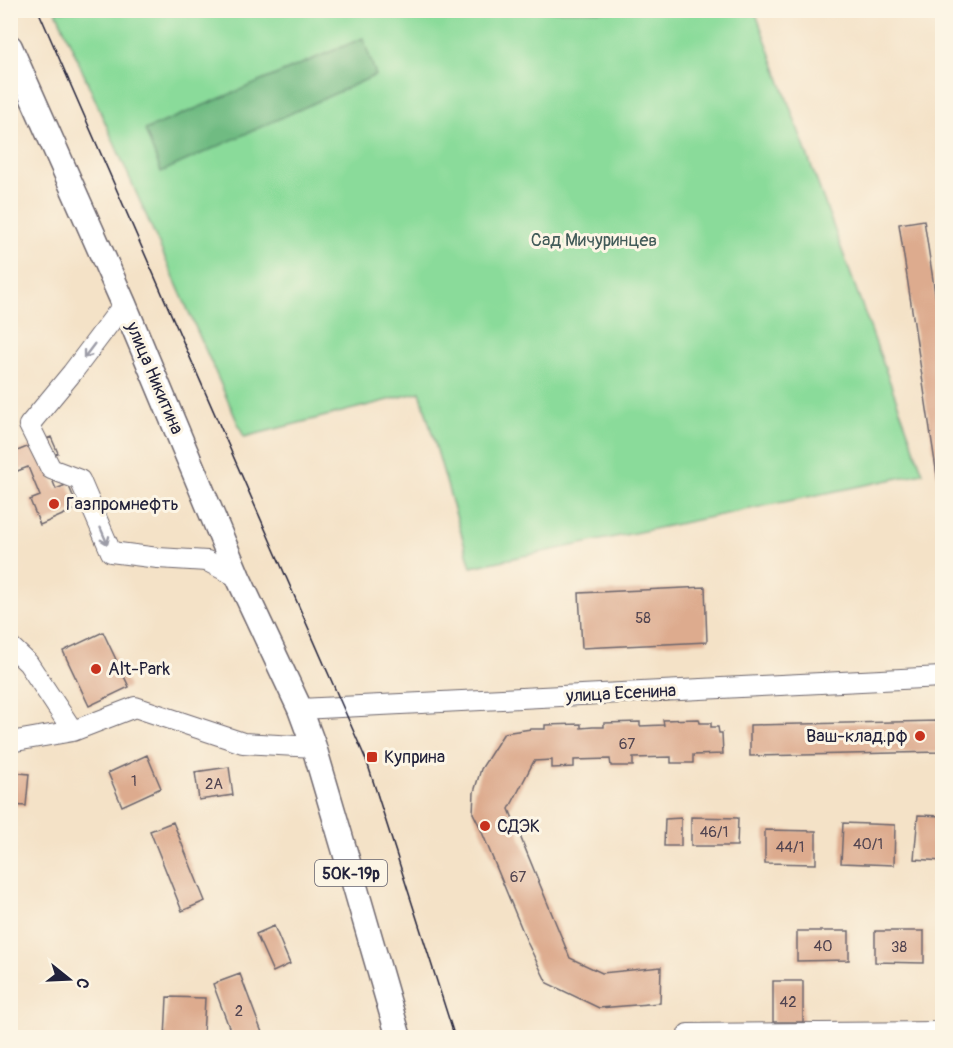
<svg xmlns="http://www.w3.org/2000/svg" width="953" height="1048" viewBox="0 0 953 1048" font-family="Pangolin,sans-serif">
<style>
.green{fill:#8adb9a;stroke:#567e6a;stroke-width:1.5}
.forest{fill:#6fbb82;stroke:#486e5e;stroke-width:1.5}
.building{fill:#ddab8e}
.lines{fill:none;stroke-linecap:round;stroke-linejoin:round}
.minor-casing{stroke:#6c656c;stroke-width:22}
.major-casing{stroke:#6c656c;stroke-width:27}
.minor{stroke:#fff;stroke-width:20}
.major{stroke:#fff;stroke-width:24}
.tram{stroke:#22223b;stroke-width:1.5}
.oneway{stroke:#9c9ca7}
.poi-dot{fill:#c8321e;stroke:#fcf5e5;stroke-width:2}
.labels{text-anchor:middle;stroke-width:6;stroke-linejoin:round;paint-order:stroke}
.number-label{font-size:15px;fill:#514450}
.shield{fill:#fcf5e5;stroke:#63616e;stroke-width:1.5}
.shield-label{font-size:16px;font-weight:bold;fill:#22223b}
.park-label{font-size:18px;fill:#415a58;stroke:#fcf5e5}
.street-label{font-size:18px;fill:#22223b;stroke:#fcf5e5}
.poi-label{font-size:18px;fill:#22223b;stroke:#fcf5e5;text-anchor:start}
</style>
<rect width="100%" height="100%" fill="#fcf5e5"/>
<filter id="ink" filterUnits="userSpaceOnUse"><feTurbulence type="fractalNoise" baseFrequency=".0167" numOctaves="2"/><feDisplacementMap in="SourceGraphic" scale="12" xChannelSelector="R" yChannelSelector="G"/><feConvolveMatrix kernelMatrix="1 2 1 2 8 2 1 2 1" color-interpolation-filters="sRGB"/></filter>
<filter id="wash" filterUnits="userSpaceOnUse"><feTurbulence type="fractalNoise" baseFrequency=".008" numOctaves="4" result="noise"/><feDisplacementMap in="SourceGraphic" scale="24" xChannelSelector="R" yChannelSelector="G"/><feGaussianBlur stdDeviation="1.35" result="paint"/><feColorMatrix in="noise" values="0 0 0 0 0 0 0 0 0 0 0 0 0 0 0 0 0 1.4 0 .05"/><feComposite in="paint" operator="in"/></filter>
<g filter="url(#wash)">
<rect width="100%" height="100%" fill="#f4e2c7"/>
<path class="green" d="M 56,11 L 755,11 L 923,473 L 471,567 L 420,392 L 244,437 Z"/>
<path class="forest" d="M 363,38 L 376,75 L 161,172 L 145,130 Z"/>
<g id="blocks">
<path class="building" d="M 924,220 L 942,340 L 942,502 L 941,502 L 899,224 Z
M 10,365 L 15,366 L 12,397 L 10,397 Z
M 51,437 L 58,453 L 44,460 L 56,489 L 68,484 L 78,508 L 40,525 L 30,500 L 40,496 L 28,467 L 12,473 L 10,470 L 10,454 Z
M 705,587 L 707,642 L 582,648 L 579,593 Z
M 103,632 L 129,687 L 89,706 L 63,651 Z
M 699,719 L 700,723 L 711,723 L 711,727 L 718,727 L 719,733 L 722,733 L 723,754 L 693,755 L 693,763 L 671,763 L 671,757 L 633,758 L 633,766 L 611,766 L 610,759 L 574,760 L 574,767 L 552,768 L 552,760 L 534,761 L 509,809 L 570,958 L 602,973 L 661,967 L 660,1003 L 599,1008 L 547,983 L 528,944 L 479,825 L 473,813 L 474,792 L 481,769 L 504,733 L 531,729 L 545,729 L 545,725 L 581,724 L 581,728 L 593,727 L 604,727 L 604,723 L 640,722 L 640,726 L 664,725 L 663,720 Z
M 939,721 L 940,752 L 750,756 L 750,725 Z
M 147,755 L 161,788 L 122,806 L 108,773 Z
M 229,767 L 233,795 L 199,800 L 195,772 Z
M 10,772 L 29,774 L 26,806 L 10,805 Z
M 918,815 L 942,816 L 942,861 L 914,859 Z
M 691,817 L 738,818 L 737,846 L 691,846 Z
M 681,818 L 681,846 L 664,846 L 665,819 Z
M 173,822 L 205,901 L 182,911 L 150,831 Z
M 843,823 L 895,825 L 894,865 L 841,863 Z
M 765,830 L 816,831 L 816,864 L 765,863 Z
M 274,926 L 290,964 L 273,972 L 256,934 Z
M 797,931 L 849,931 L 849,960 L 797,961 Z
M 875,931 L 924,931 L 924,963 L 875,962 Z
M 240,974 L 264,1038 L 233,1038 L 213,984 Z
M 773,981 L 803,981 L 803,1022 L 773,1022 Z
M 167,997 L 205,998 L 203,1038 L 165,1038 Z"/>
</g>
</g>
<g filter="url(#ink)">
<use href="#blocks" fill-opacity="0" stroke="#6c656c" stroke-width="1.5"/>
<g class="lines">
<defs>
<path id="minor" d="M 124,304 L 72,373 L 29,425 L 51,469 L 80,480 L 111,552 L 158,558 L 207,561 L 238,577
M 10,646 L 28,663 L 73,731 L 135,707 L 243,743 L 314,747
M 300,709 L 942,677
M 10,742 L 73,731
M 688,1034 L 942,1032"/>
<path id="major" d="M 10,47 L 124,304 L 238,577 L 300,709 L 314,747 L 350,869 L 399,1038"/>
</defs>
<use href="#minor" class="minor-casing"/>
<use href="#major" class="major-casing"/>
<use href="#minor" class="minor"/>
<use href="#major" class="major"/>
<path class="tram" d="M 38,10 L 367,762 L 455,1038"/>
</g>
<defs><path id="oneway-shaft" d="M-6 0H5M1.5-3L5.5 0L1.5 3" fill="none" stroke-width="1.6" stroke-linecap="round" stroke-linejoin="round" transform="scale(1.5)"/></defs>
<g class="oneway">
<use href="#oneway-shaft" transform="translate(89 351) rotate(127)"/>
<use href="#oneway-shaft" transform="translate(104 536) rotate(67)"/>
</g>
</g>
<g class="poi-dot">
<circle cx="54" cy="504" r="6"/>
<circle cx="96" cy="669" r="6"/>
<circle cx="920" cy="736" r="6"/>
<rect x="366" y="751" width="12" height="12" rx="3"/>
<circle cx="485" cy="826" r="6"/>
</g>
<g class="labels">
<g class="number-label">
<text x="643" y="623">58</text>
<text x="627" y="749">67</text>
<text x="134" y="786">1</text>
<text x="214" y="789">2А</text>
<text x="714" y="837">46/1</text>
<text x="868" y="849">40/1</text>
<text x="790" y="852">44/1</text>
<text x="518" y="882">67</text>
<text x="823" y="951">40</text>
<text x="899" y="952">38</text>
<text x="788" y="1007">42</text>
<text x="239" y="1016">2</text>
</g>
<rect class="shield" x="315" y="860" width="72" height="26" rx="4.5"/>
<g class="shield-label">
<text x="351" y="879">50К-19р</text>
</g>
<g class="park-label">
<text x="594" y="246">Сад Мичуринцев</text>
</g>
<g class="street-label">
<text transform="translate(155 378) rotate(67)" y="6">улица Никитина</text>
<text transform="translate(621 693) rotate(-3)" y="6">улица Есенина</text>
</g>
<g class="poi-label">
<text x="66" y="510">Газпромнефть</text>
<text x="108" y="675">Alt-Park</text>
<text x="908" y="742" text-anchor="end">Ваш-клад.рф</text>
<text x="384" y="763">Куприна</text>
<text x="497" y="832">СДЭК</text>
</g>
</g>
<rect width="953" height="1048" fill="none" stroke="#fcf5e5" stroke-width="36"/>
<g transform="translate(69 979) rotate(108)" stroke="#fcf5e5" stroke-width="4.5" paint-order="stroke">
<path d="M0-4.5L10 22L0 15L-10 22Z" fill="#22223b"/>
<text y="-9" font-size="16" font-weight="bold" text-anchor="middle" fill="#22223b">С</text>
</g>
</svg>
